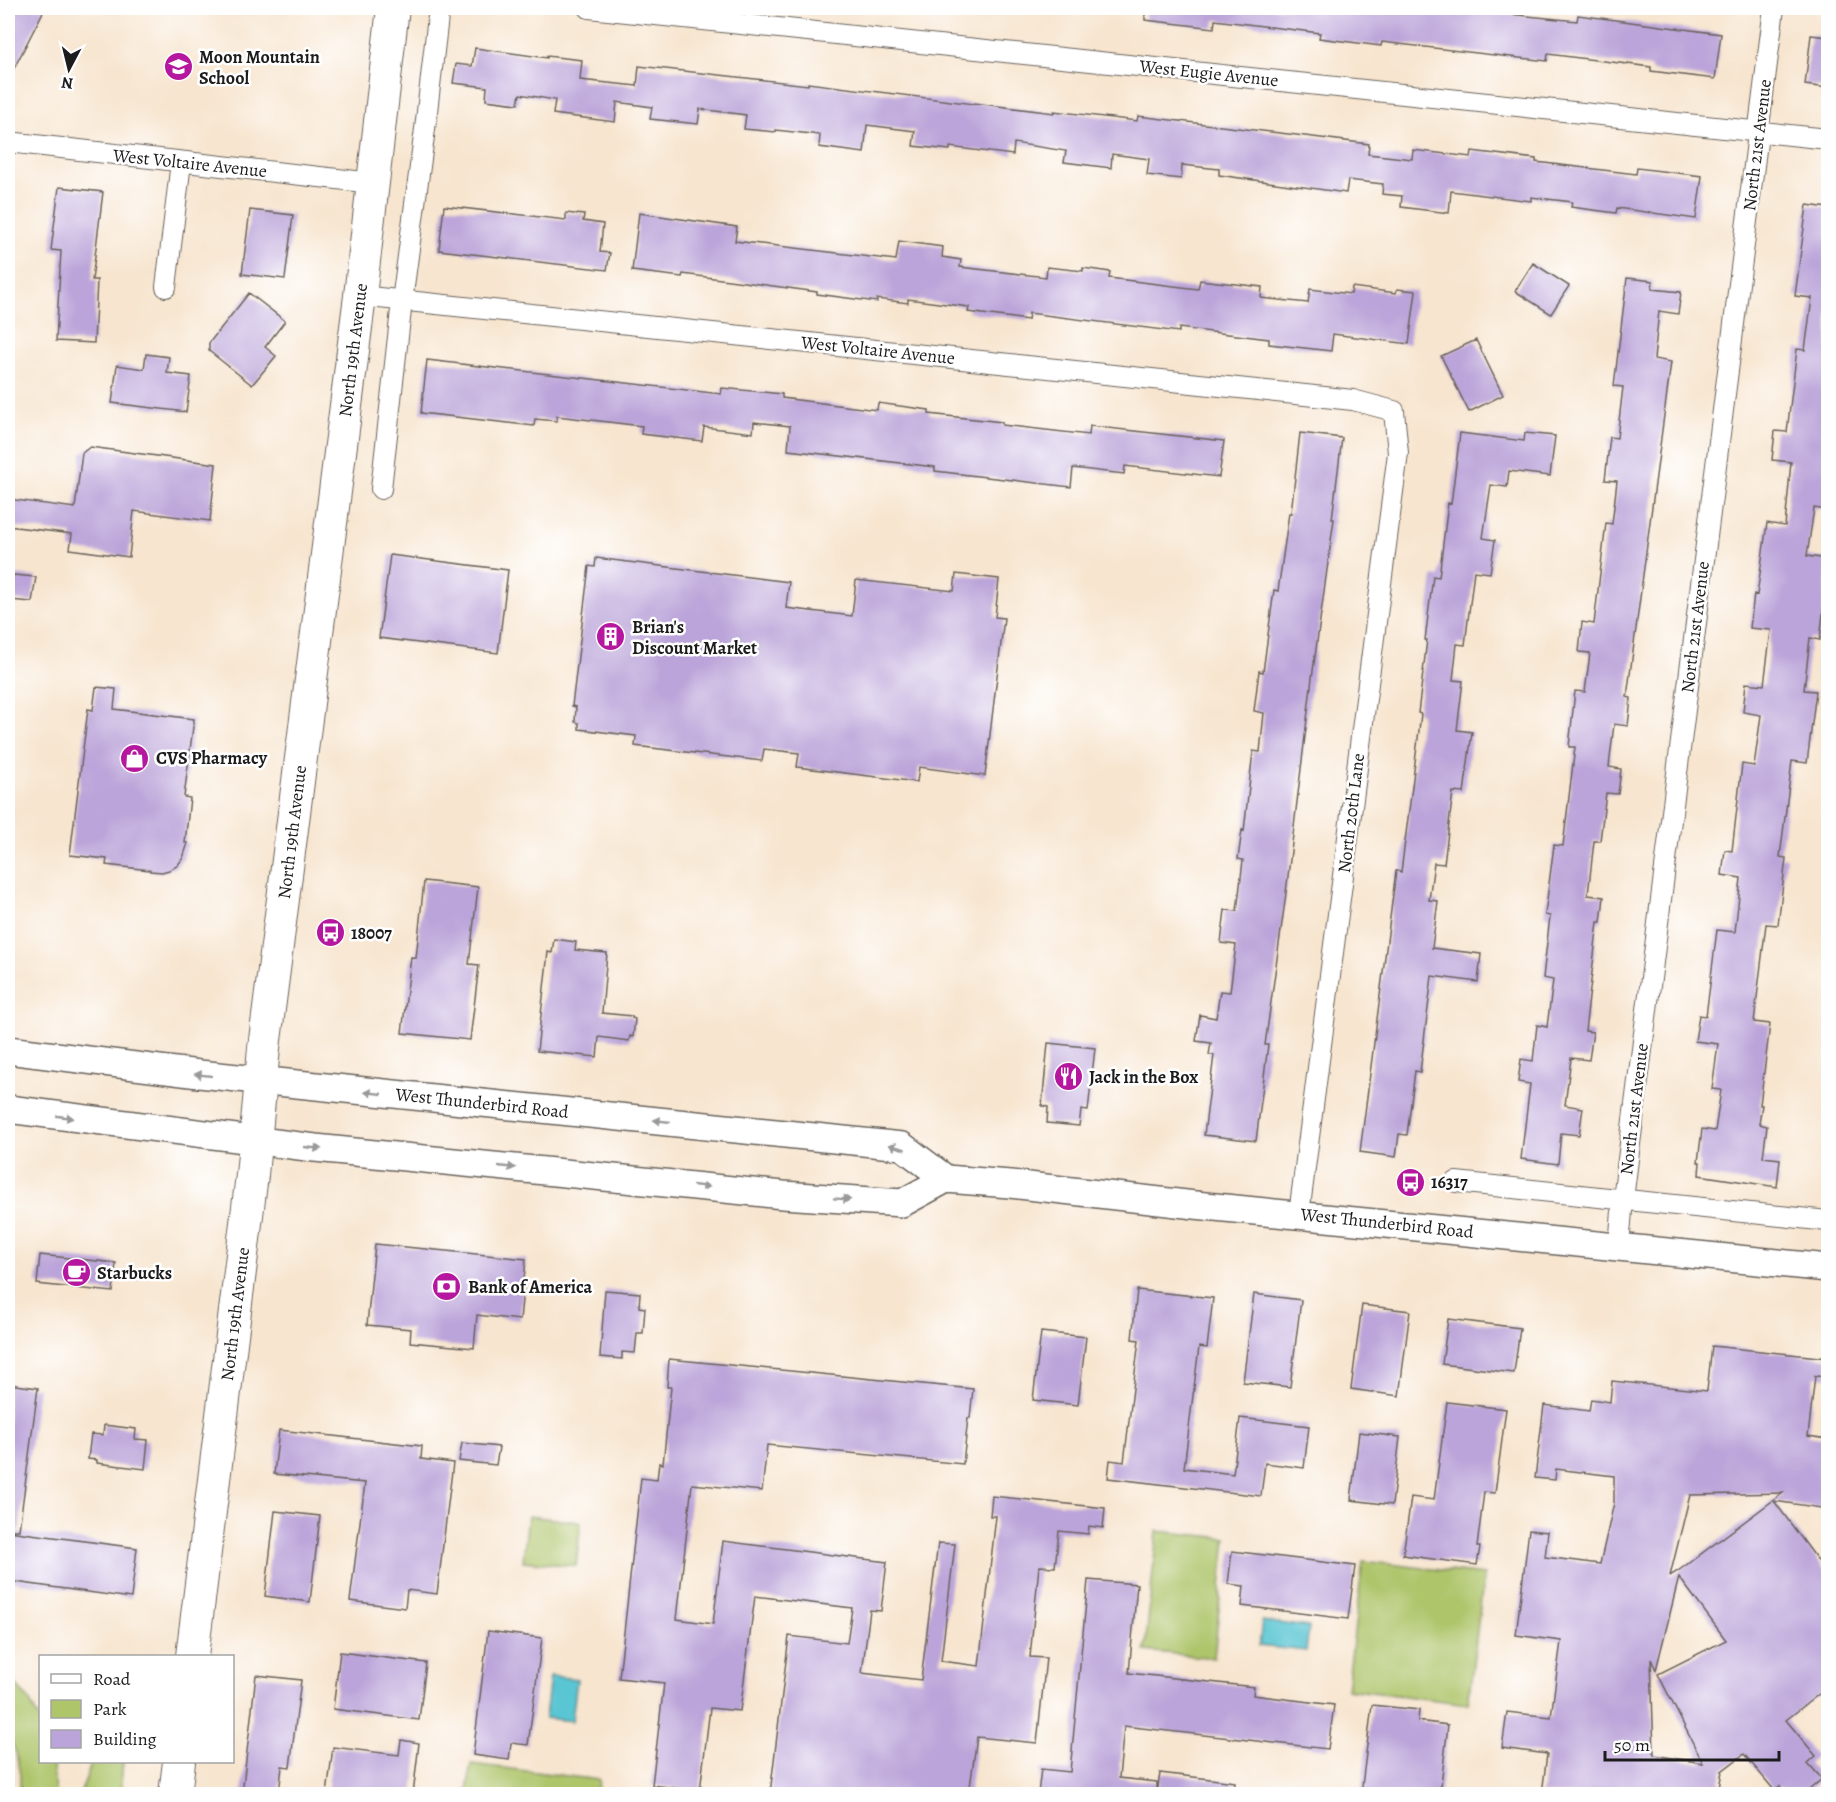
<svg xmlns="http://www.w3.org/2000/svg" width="1836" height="1802" viewBox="0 0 1836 1802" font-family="Alegreya,serif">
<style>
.green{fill:#aec56a;stroke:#657043;stroke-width:1.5}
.water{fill:#5ac6d3;stroke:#3b7178;stroke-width:1.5}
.building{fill:#bba4d9;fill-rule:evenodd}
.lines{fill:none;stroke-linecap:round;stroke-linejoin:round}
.street-casing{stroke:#69625b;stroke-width:22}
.secondary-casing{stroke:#69625b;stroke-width:30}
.primary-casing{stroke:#69625b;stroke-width:34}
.street{stroke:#fff;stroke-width:20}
.secondary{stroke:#fff;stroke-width:27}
.primary{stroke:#fff;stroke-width:32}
.oneway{fill:#999}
.labels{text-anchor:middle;stroke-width:5;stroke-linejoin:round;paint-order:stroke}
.poi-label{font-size:18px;font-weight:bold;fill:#1c1c1c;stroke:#fff;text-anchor:start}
.street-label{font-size:18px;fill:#1c1c1c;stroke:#fff}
</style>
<rect width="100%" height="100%" fill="#fff"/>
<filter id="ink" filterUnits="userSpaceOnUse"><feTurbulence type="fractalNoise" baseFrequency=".0167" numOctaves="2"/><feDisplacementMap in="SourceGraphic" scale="12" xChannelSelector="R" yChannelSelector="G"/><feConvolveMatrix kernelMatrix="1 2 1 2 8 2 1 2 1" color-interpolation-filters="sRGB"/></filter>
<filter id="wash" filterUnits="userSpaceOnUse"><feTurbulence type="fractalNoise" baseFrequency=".008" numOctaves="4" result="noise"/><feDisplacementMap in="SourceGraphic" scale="24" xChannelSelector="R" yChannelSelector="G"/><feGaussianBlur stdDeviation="1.35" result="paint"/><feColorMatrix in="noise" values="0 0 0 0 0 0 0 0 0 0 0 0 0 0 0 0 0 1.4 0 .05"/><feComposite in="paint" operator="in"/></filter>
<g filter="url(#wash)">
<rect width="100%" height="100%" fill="#f7e5cf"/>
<path class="green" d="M 528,1516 L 581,1522 L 576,1566 L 523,1561 Z
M 1157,1531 L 1226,1538 L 1214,1658 L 1145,1651 Z
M 1363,1561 L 1484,1575 L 1468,1704 L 1347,1689 Z
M 8,1676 L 29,1700 L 40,1721 L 40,1762 L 53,1762 L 55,1794 L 20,1794 L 20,1775 L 16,1753 L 8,1733 Z
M 92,1762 L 123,1762 L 120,1794 L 80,1794 Z
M 471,1764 L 599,1780 L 597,1794 L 467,1794 Z"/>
<path class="water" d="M 1262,1621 L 1309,1627 L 1306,1651 L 1259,1646 Z
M 550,1676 L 577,1679 L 572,1721 L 545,1718 Z"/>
<g id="blocks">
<path class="building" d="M 8,8 L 45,8 L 8,80 Z
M 1145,8 L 1447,8 L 1577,21 L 1578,15 L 1721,34 L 1715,79 L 1651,71 L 1651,67 L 1548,54 L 1547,61 L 1382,42 L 1381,46 L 1319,38 L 1320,33 L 1215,20 L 1214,28 L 1145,20 Z
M 1811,35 L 1828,37 L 1828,88 L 1805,85 Z
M 475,48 L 547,58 L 547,56 L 582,60 L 580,80 L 637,86 L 639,66 L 808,85 L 808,83 L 974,104 L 974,103 L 1054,113 L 1054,111 L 1137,121 L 1138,116 L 1305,136 L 1369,144 L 1368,154 L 1412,159 L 1413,150 L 1471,157 L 1472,151 L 1536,159 L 1536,162 L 1636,174 L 1637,168 L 1702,176 L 1696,219 L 1617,208 L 1616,213 L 1571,207 L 1572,202 L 1531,197 L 1531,201 L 1451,191 L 1449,213 L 1401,207 L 1402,196 L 1382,194 L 1383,184 L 1348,180 L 1346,193 L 1219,175 L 1219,169 L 1182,165 L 1181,179 L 1147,175 L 1149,159 L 1112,154 L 1111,168 L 1064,162 L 1066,151 L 1014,143 L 1013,155 L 950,147 L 950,150 L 913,146 L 915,131 L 867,125 L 864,153 L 819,147 L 820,135 L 776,130 L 776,132 L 744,129 L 746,115 L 700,109 L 698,124 L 650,119 L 652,107 L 617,102 L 615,122 L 553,114 L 555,100 L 520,94 L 518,104 L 486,100 L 487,87 L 453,83 L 456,64 L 472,66 Z
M 59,187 L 103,192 L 92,280 L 97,280 L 94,343 L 56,341 L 61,251 L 51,250 Z
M 1807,205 L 1828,208 L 1828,510 L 1814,508 L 1807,556 L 1828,559 L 1828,569 L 1820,640 L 1810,638 L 1804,690 L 1816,691 L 1807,763 L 1792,761 L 1780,857 L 1786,858 L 1778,925 L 1766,924 L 1754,1022 L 1770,1024 L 1760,1105 L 1762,1105 L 1759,1124 L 1767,1126 L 1763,1157 L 1780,1159 L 1777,1187 L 1699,1175 L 1700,1162 L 1698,1162 L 1702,1129 L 1715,1131 L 1721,1090 L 1712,1089 L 1718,1044 L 1695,1041 L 1699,1015 L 1706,1016 L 1717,930 L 1735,932 L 1741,878 L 1722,875 L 1725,850 L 1732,851 L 1742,764 L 1754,766 L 1761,715 L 1743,712 L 1746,683 L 1764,685 L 1771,630 L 1750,628 L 1754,594 L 1757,595 L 1767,523 L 1785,526 L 1791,462 L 1772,460 L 1775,431 L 1787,432 L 1797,349 L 1805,350 L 1812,298 L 1795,296 Z
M 444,206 L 566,220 L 566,213 L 584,215 L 583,221 L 603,224 L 600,252 L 610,253 L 607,270 L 439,250 Z
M 250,210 L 293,215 L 285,279 L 242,274 Z
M 639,213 L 737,227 L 735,241 L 896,260 L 899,241 L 943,247 L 942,257 L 961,260 L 960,267 L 1046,277 L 1047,267 L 1083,271 L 1083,268 L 1110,272 L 1109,278 L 1198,289 L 1200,280 L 1262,287 L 1261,298 L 1308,303 L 1310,289 L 1351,294 L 1352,287 L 1396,293 L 1397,289 L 1416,291 L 1409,344 L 1333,334 L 1331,351 L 1269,344 L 1269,339 L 1179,328 L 1179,332 L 1029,313 L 1028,320 L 968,312 L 969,307 L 908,299 L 908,303 L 877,299 L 877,302 L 817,294 L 817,292 L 744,282 L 683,274 L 682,277 L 632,271 Z
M 1533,263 L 1569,286 L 1551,314 L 1515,291 Z
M 1627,278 L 1653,281 L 1652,289 L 1681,292 L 1678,314 L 1659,311 L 1654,359 L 1671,362 L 1627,697 L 1631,698 L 1628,726 L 1614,724 L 1609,767 L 1621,769 L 1618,794 L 1606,793 L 1600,841 L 1594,841 L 1588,895 L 1604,897 L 1601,922 L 1598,922 L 1585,1031 L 1593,1032 L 1589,1060 L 1571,1058 L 1565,1105 L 1583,1108 L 1579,1135 L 1561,1133 L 1558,1164 L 1521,1159 L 1530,1084 L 1518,1082 L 1521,1059 L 1533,1061 L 1537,1025 L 1547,1027 L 1553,980 L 1543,978 L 1550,916 L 1545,915 L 1554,845 L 1563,846 L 1575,747 L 1569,747 L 1575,691 L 1585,692 L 1590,653 L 1579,652 L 1582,622 L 1594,624 L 1606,523 L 1612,524 L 1617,481 L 1605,480 L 1610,437 L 1617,438 L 1623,387 L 1614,386 Z
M 249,293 L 285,321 L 265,347 L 276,356 L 252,385 L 209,351 L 209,343 Z
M 1476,340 L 1503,395 L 1469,412 L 1441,356 Z
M 146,354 L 169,357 L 167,373 L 191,376 L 186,412 L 112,403 L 117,365 L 144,369 Z
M 427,360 L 721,394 L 722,388 L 782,394 L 782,398 L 877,410 L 878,403 L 929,410 L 929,414 L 1002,422 L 1002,425 L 1089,435 L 1090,426 L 1224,441 L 1219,477 L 1125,466 L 1124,474 L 1073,468 L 1071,487 L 935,471 L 935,467 L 788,450 L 790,426 L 754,422 L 753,433 L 704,427 L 702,441 L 641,434 L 642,426 L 557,416 L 557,421 L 535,419 L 534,426 L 421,413 Z
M 1300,433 L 1342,438 L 1332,519 L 1334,519 L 1312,678 L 1285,901 L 1265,1045 L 1268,1045 L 1256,1141 L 1204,1135 L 1214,1055 L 1209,1055 L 1211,1043 L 1196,1041 L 1200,1015 L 1216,1018 L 1220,991 L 1230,992 L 1236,945 L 1221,943 L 1225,910 L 1237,911 L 1243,860 L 1238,859 L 1242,830 L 1244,831 L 1253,751 L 1260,752 L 1264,713 L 1254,711 L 1259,671 L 1263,672 L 1274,590 L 1278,591 L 1289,513 L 1291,513 Z
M 1460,433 L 1524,441 L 1525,433 L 1555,436 L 1550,476 L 1509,471 L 1507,487 L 1491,485 L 1483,538 L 1495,540 L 1490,573 L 1474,571 L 1465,645 L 1457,644 L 1453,680 L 1463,681 L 1457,730 L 1472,732 L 1464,793 L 1453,792 L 1444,864 L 1434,863 L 1429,900 L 1438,901 L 1432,948 L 1481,954 L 1478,982 L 1432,976 L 1420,1072 L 1415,1071 L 1407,1135 L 1399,1134 L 1396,1157 L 1360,1152 L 1396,871 L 1401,872 L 1411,795 L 1421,714 L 1418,713 L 1427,640 L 1425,640 L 1433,576 L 1439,577 L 1448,503 L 1451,504 Z
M 90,447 L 216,464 L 210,521 L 134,511 L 129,557 L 70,549 L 72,534 L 8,526 L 8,499 L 75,508 L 82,453 Z
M 390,555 L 508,570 L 498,653 L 379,638 Z
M 596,558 L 789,582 L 786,608 L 852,616 L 856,580 L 954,591 L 956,574 L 999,579 L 995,617 L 1004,618 L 985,776 L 919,767 L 917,782 L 797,767 L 799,753 L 764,749 L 762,761 L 635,746 L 636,736 L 579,729 L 579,723 L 575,722 L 576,707 L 572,706 L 589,566 L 595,567 Z
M 13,575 L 36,577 L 32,602 L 10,600 Z
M 96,687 L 116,689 L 114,709 L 194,719 L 184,797 L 190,798 L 185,843 L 188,843 L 183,858 L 177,866 L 169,870 L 162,872 L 150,871 L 150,870 L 106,865 L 107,859 L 70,855 L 88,709 L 93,710 Z
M 424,881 L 478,887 L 469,964 L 479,965 L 470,1040 L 402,1033 L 411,957 L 416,958 Z
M 554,939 L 576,942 L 575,950 L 607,953 L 602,1013 L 632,1016 L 632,1018 L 635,1019 L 633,1037 L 630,1036 L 629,1041 L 599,1037 L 597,1057 L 537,1051 L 548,952 L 552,953 Z
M 1048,1043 L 1095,1048 L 1088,1111 L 1081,1110 L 1079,1126 L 1047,1123 L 1048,1107 L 1042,1106 Z
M 375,1244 L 526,1259 L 520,1320 L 477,1315 L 474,1348 L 410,1342 L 411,1329 L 367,1325 Z
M 40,1255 L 116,1263 L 113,1292 L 37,1284 Z
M 605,1290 L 640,1293 L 639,1307 L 645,1308 L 643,1333 L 637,1333 L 635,1353 L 622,1352 L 622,1359 L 600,1357 Z
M 1137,1290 L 1213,1298 L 1207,1348 L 1199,1347 L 1184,1468 L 1233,1474 L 1240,1418 L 1309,1426 L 1304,1468 L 1265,1463 L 1261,1496 L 1108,1478 L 1110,1460 L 1124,1462 L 1139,1340 L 1132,1339 Z
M 1254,1294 L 1301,1300 L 1290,1387 L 1243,1382 Z
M 1362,1305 L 1410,1311 L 1399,1396 L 1351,1389 Z
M 1448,1319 L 1520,1328 L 1514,1373 L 1442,1364 Z
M 1041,1332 L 1086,1337 L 1078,1405 L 1033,1400 Z
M 1712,1346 L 1828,1358 L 1828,1377 L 1815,1376 L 1808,1436 L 1828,1439 L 1828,1509 L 1774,1501 L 1828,1574 L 1828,1687 L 1786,1720 L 1816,1756 L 1808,1763 L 1822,1779 L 1804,1794 L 1787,1794 L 1780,1786 L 1774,1790 L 1744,1754 L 1722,1771 L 1718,1794 L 1542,1794 L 1547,1754 L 1502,1748 L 1507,1712 L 1551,1717 L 1561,1641 L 1516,1635 L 1529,1530 L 1548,1532 L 1545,1557 L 1600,1564 L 1614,1503 L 1614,1476 L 1556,1469 L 1555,1480 L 1535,1478 L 1544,1405 L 1589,1411 L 1591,1399 L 1610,1402 L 1612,1381 L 1707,1391 ZM 1783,1493 L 1678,1571 L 1670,1576 L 1690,1495 ZM 1679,1577 L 1726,1640 L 1658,1674 L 1703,1763 L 1654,1755 L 1651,1659 L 1656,1670 Z
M 669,1359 L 973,1389 L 970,1418 L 968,1418 L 963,1464 L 767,1445 L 762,1491 L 692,1484 L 677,1619 L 713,1624 L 723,1541 L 887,1562 L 881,1611 L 870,1610 L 862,1673 L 921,1680 L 938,1543 L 955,1544 L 941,1661 L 979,1666 L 996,1516 L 990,1516 L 992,1496 L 1105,1508 L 1103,1528 L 1089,1526 L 1088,1534 L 1059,1531 L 1055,1567 L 1039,1566 L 1030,1657 L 1046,1658 L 1037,1743 L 977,1737 L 969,1794 L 770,1794 L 789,1636 L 847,1643 L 852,1608 L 755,1596 L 740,1711 L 710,1708 L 700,1791 L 652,1785 L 664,1683 L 619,1678 L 641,1478 L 657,1480 L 659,1463 L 663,1464 L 671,1387 L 667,1387 Z
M 8,1384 L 38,1388 L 19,1530 L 8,1530 Z
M 1447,1402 L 1506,1409 L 1495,1493 L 1484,1492 L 1477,1547 L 1480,1547 L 1477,1565 L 1403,1555 L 1411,1497 L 1434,1500 Z
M 104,1425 L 136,1429 L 135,1439 L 148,1440 L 145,1469 L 97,1463 L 97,1460 L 88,1459 L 91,1434 L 103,1435 Z
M 279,1430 L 422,1446 L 421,1459 L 453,1463 L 437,1594 L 407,1590 L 405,1608 L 350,1601 L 365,1483 L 274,1474 Z
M 1359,1432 L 1400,1437 L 1392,1505 L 1351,1500 Z
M 462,1443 L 499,1447 L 496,1465 L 459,1461 Z
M 275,1511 L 320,1516 L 310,1602 L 265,1596 Z
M 8,1531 L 137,1548 L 131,1598 L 8,1581 Z
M 1232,1551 L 1355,1566 L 1348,1619 L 1242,1606 L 1244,1586 L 1228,1584 Z
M 1088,1580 L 1137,1584 L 1129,1673 L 1254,1687 L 1253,1695 L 1334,1705 L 1328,1749 L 1124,1726 L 1119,1778 L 1157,1782 L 1157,1794 L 1038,1794 L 1041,1769 L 1070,1772 Z
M 488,1631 L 542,1638 L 528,1745 L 511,1743 L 509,1760 L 473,1755 Z
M 340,1652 L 426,1663 L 419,1720 L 333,1709 Z
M 256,1675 L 301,1680 L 290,1767 L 282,1766 L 279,1794 L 242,1794 Z
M 1372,1705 L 1419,1710 L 1418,1721 L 1448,1725 L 1440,1794 L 1361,1794 Z
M 401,1740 L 419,1743 L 413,1794 L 327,1794 L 333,1747 L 399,1755 Z
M 1160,1773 L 1235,1782 L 1234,1794 L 1157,1794 Z"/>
</g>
</g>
<g filter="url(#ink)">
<use href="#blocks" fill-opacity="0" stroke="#69625b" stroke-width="1.5"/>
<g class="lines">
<defs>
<path id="street" d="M 589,8 L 1828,139
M 8,142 L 373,183
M 166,287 L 181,162
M 360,296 L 1353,400 L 1394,411 L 1398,453 L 1299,1214
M 381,489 L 402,301 L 425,129 L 439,8
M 1456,1182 L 1828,1221
M 1619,1246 L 1623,1199 L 1774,8"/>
<path id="secondary" d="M 8,1050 L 199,1074 L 902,1146 L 946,1179 L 1010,1184 L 1195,1205 L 1828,1268
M 8,1109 L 315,1148 L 783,1195 L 902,1203 L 946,1179"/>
<path id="primary" d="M 192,1656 L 252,1175 L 264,1048 L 360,296 L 393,8
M 175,1794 L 179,1762"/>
</defs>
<use href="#street" class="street-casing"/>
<use href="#secondary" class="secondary-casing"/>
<use href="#primary" class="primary-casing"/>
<use href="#street" class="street"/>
<use href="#secondary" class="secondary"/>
<use href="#primary" class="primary"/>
</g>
<defs><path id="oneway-solid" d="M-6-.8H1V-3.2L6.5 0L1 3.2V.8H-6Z" transform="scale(1.5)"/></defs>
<g class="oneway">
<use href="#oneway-solid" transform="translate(203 1075) rotate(-174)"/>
<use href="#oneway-solid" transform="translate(373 1093) rotate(-174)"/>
<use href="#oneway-solid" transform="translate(65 1117) rotate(8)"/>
<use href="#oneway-solid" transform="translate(662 1121) rotate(-174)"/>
<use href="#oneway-solid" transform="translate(897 1147) rotate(-164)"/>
<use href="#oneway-solid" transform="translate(313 1148) rotate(6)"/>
<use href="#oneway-solid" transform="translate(507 1167) rotate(6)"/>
<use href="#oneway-solid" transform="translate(701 1186) rotate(6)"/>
<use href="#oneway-solid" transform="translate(842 1199) rotate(4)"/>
</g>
</g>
<defs>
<symbol id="school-disc" viewBox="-11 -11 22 22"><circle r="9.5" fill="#b5179e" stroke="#fff"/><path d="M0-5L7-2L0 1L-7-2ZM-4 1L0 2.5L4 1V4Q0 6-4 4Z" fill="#fff"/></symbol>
<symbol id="building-disc" viewBox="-11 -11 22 22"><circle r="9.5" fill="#b5179e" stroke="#fff"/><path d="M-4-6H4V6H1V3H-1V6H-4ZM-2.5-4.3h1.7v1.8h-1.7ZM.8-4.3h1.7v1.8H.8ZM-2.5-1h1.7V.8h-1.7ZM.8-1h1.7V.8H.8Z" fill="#fff"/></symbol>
<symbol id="shop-disc" viewBox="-11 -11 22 22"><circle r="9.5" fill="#b5179e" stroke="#fff"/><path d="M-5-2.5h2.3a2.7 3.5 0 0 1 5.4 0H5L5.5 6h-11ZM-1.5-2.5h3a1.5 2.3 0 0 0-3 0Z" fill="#fff"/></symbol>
<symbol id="bus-disc" viewBox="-11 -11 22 22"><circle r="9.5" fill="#b5179e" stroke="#fff"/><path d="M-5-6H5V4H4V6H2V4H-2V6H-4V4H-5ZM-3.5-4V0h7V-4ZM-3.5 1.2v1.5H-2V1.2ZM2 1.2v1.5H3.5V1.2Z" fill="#fff"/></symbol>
<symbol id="restaurant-disc" viewBox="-11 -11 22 22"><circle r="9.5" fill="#b5179e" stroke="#fff"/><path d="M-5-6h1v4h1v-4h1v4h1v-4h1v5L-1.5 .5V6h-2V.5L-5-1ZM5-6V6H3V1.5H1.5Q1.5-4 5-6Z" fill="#fff"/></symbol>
<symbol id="cafe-disc" viewBox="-11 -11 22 22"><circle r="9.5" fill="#b5179e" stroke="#fff"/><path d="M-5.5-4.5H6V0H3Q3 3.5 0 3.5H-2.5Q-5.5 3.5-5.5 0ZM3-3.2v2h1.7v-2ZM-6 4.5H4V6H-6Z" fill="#fff"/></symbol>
<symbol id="bank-disc" viewBox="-11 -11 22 22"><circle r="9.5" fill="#b5179e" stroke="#fff"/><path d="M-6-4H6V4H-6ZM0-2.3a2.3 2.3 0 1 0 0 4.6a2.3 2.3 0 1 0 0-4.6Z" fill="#fff"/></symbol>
</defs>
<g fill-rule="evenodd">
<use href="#school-disc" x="162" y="50" width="33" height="33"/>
<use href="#building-disc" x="594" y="620" width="33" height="33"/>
<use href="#shop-disc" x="118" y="742" width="33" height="33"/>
<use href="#bus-disc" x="314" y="916" width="33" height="33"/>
<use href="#restaurant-disc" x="1052" y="1060" width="33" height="33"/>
<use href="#bus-disc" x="1394" y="1166" width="33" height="33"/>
<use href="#cafe-disc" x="60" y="1256" width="33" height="33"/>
<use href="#bank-disc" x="430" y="1270" width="33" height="33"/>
</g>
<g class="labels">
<g class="poi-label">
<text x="199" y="63">Moon Mountain<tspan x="199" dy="21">School</tspan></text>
<text x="632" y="633">Brian's<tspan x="632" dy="21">Discount Market</tspan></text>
<text x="156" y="764">CVS Pharmacy</text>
<text x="351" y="939">18007</text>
<text x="1089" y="1083">Jack in the Box</text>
<text x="1431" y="1188">16317</text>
<text x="97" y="1279">Starbucks</text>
<text x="468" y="1293">Bank of America</text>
</g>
<g class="street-label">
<text transform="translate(1209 73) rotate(6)" y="6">West Eugie Avenue</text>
<text transform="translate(1757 145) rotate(-83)" y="6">North 21st Avenue</text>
<text transform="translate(190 163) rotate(6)" y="6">West Voltaire Avenue</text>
<text transform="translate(353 350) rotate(-83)" y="6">North 19th Avenue</text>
<text transform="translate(878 350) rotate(6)" y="6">West Voltaire Avenue</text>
<text transform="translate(1695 627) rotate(-83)" y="6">North 21st Avenue</text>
<text transform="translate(1351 813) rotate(-83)" y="6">North 20th Lane</text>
<text transform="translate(292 832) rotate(-83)" y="6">North 19th Avenue</text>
<text transform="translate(482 1103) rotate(6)" y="6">West Thunderbird Road</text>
<text transform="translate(1634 1109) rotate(-83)" y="6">North 21st Avenue</text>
<text transform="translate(1387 1223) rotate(6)" y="6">West Thunderbird Road</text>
<text transform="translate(235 1314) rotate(-83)" y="6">North 19th Avenue</text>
</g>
</g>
<rect width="1836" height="1802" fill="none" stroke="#fff" stroke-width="30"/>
<rect x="39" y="1655" width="195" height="108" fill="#ffffff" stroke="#a4a4a4" stroke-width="1.5"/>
<rect x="51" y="1674" width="30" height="9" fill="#ffffff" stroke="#a4a4a4" stroke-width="1.5"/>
<text x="93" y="1685" font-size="18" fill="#1c1c1c">Road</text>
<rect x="51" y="1700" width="30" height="18" fill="#aec56a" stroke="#a4a4a4" stroke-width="1.5"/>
<text x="93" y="1715" font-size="18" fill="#1c1c1c">Park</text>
<rect x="51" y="1730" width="30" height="18" fill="#bba4d9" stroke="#a4a4a4" stroke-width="1.5"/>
<text x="93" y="1745" font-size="18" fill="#1c1c1c">Building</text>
<g transform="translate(69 69) rotate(187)" stroke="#ffffff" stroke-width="4.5" paint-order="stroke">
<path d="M0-4.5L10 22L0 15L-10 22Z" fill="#1c1c1c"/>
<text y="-9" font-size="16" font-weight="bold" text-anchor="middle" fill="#1c1c1c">N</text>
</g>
<path d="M1605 1751v9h174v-9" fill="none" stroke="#1c1c1c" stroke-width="3"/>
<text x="1614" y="1751" font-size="18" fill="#1c1c1c" stroke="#ffffff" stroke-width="4.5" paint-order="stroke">50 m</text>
</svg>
